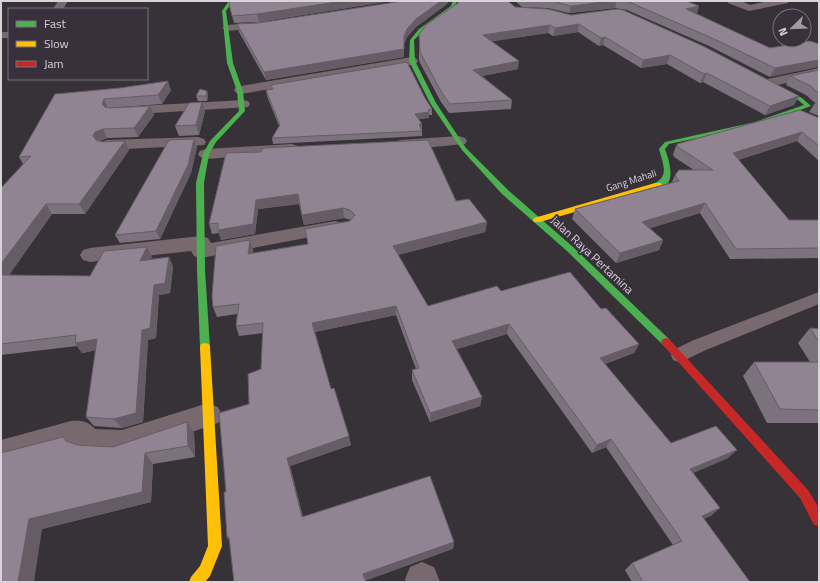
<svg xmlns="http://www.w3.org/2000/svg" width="820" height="583" viewBox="0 0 820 583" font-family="'Titillium Web',sans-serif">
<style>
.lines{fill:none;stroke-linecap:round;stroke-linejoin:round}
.lane{fill:#78696e;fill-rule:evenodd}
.street{fill:#78696e;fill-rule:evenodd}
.fast{fill:#4caf50;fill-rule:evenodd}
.slow{fill:#ffc107;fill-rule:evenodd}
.jam{fill:#c62828;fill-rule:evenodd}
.wall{fill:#7c727e}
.shaded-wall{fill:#655c66}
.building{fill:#908492;stroke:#655c66}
.labels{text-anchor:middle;stroke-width:4;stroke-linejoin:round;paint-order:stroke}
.far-street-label{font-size:10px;fill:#d8d3d9;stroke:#38303a}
.street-label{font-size:12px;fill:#d8d3d9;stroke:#38303a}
</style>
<rect width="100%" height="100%" fill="#373238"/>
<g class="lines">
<path class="lane" d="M 819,292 L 819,304 L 706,350 L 685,360 L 679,362 L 673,360 L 671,355 L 673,350 L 694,340 Z"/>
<path class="street" d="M 58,1 L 68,1 L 63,9 L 53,9 Z
M 727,1 L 741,1 L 750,5 L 769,1 L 789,1 L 788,3 L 749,11 L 728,3 Z
M 268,21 L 272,22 L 274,24 L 272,26 L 228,31 L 222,28 L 228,25 Z
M 1,32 L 9,32 L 9,38 L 1,38 Z
M 412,57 L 416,58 L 418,61 L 416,64 L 241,94 L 236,93 L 234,90 L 236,87 L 241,86 Z
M 819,68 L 819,76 L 768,87 L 763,86 L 761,83 L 763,80 Z
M 243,100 L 248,101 L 250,104 L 248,107 L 122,115 L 117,114 L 115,111 L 117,108 L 122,107 Z
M 459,136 L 465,138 L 467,141 L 465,144 L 400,150 L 394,148 L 392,145 L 394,142 L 400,140 Z
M 198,137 L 204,139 L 206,142 L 204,145 L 107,150 L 101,148 L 99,145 L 101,142 L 107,140 Z
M 292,144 L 298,146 L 300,149 L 298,152 L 206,159 L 200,157 L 198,154 L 200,151 L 206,149 Z
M 335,221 L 342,223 L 345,227 L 342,231 L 201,258 L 194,256 L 191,251 L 90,262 L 83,260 L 80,255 L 83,250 L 90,248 L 201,236 L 208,238 L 211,243 Z
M 208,403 L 218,407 L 222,415 L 218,423 L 122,456 L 87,454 L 77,450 L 74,446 L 1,466 L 1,440 L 71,421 C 81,420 88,421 95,429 L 122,430 Z
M 422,562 L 434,567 L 440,582 L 406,582 L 405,579 L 410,567 Z"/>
<path class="fast" d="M 229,1 L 233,1 L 226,11 L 233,63 L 243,91 L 245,111 L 216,142 L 209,154 L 204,183 L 205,270 L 210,347 L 209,350 L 205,351 L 201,350 L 200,347 L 197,270 L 196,183 L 203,154 L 210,141 L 239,111 L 237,91 L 227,63 L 222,11 Z
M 453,1 L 457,1 L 454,8 L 423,31 L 414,40 L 415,61 L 436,103 L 466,148 L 508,190 L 573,247 L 669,339 L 671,342 L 669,345 L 666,346 L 663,345 L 567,251 L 502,194 L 462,150 L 430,103 L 409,61 L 410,40 L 419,29 L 451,6 Z
M 770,84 L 774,84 L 802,98 L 811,106 L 759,125 L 669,144 L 665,149 C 669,160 679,190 655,187 L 655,183 C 670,176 662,161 659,149 L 665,142 L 755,122 L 804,105 L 798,100 L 770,86 Z"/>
<path class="slow" d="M 655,183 L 661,183 L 662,185 L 661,187 L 540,222 L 534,222 L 533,220 L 534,218 Z
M 205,343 L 209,344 L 210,347 L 222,546 L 210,576 L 205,582 L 189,582 L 191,577 L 200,566 L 208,546 L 200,347 L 201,344 Z"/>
<path class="jam" d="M 666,338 L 669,339 L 808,490 L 819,508 L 819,526 L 814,525 L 800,498 L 663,345 L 661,342 L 663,339 Z"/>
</g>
<path class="wall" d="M 231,1 L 391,1 L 259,22 L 234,23 L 229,4 Z
M 403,1 L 448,1 L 447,4 L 416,27 L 407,37 L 404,44 L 404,57 L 266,80 L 239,32 L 237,24 L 258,23 Z
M 515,1 L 686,1 L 697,14 L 770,48 L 810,41 L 770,77 L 709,46 L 627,10 L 615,8 L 569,13 L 548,8 L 522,7 Z
M 458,3 L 548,9 L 799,96 L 794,105 L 765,115 L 703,82 L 700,83 L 667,64 L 641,68 L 603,45 L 599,46 L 578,32 L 553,36 L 548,33 L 492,41 L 518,69 L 482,76 L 512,100 L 511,109 L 449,113 L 441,102 L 419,61 L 419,34 Z
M 819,70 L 819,116 L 809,112 L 815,103 L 806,95 L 786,85 L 790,76 Z
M 271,85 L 425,98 L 432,109 L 432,115 L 429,115 L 429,118 L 419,119 L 422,124 L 422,136 L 273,144 L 272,138 L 279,126 L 267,96 L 266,90 L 272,89 Z
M 120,88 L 171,90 L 162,104 L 109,108 L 150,106 L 154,115 L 138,137 L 107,138 L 100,141 L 102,142 L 125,141 L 129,150 L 85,214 L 52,214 L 9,275 L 90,276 L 152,257 L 150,259 L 169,257 L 173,267 L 170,293 L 159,295 L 156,338 L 148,340 L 143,422 L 122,428 L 94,426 L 86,417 L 96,350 L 82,353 L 77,346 L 1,355 L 1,188 L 23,164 L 19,157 Z
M 207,91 L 208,96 L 207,101 L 198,101 L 196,96 Z
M 205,111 L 199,135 L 179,136 L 175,126 Z
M 819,118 L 819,161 L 797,141 L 738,160 L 789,220 L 819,220 L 819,258 L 730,259 L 700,213 L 650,228 L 663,240 L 659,250 L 616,263 L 572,219 L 575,209 L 672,182 L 675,175 L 694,170 L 674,157 L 673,154 L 677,144 Z
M 194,139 L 197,147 L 191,173 L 160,239 L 120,243 L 115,235 Z
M 226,153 L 456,201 L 487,222 L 485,232 L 398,255 L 428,306 L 501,291 L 601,309 L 639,344 L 634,353 L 605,364 L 671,443 L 728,458 L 693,473 L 712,515 L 704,519 L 750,582 L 632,582 L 625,570 L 632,563 L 673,545 L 606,447 L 592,453 L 507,334 L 457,349 L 482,397 L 480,406 L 430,422 L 412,380 L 412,370 L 416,369 L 396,315 L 315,332 L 331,389 L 351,445 L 290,466 L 303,517 L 454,542 L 453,549 L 229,541 L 227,537 L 226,492 L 249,404 L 261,369 L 263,333 L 239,336 L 236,326 L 237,314 L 217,317 L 213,307 L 250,240 L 253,249 L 253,253 L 308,244 L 350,221 L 351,220 L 344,218 L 304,225 L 299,204 L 258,209 L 255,234 L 221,240 L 219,233 L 212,234 L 209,224 Z
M 810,328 L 819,329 L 819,423 L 767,423 L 743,376 L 754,362 L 810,362 L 798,343 Z
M 194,433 L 195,457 L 153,464 L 151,502 L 42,529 L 1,582 L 63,437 L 67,441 L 77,445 L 113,447 Z"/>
<path class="shaded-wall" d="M 343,1 L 391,1 L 259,22 L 257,14 Z
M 441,1 L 448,1 L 447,4 L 416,27 L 407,37 L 404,44 L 404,36 L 407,29 L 416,19 Z
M 610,1 L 617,1 L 615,8 L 569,13 L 571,6 Z
M 699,6 L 697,14 L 686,9 Z
M 579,24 L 578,32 L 553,36 L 555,28 Z
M 550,25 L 548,33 L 482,43 L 483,35 Z
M 605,37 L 603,45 L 599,46 L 601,38 Z
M 404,49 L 404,57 L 266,80 L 264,72 Z
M 670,55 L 667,64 L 641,68 L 643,60 Z
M 819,60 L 819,67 L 770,77 L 775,68 Z
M 519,61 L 518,69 L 472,78 L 473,70 Z
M 707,73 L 703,82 L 700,83 L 704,74 Z
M 168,81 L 171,90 L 162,104 L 158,95 Z
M 207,91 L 208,96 L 207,101 L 206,96 Z
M 799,96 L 794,105 L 765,115 L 770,106 Z
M 104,99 L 108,108 L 106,113 L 102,104 Z
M 202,102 L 205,111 L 199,135 L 196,125 Z
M 150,106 L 154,115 L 138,137 L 134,128 Z
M 429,112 L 429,118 L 415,119 L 415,114 Z
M 419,124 L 422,124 L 421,129 Z
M 103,129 L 107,138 L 100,141 L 98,146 L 93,136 L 95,132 Z
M 802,132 L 797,141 L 728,163 L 733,153 Z
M 194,139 L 197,147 L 191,173 L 160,239 L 156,231 Z
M 125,141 L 129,150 L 85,214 L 79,204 Z
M 298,194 L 299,204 L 258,209 L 255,234 L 221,240 L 218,230 L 256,200 Z
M 705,203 L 700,213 L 638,232 L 642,222 Z
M 46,204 L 52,214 L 2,285 L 1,284 L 1,264 Z
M 343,208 L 344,218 L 304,225 L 302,215 Z
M 487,222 L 485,232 L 394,256 L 393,246 Z
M 250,240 L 253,249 L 251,264 L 248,254 Z
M 663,240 L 659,250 L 616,263 L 620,253 Z
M 147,247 L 152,257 L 145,271 L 140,261 Z
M 169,257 L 173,267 L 170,293 L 159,295 L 156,338 L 148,340 L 143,422 L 122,428 L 114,419 L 142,330 L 154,285 Z
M 396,306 L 396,315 L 314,332 L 312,323 Z
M 509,324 L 507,334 L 451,351 L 452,341 Z
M 97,339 L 104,349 L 82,353 L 75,343 Z
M 639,344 L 634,353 L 596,367 L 600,358 Z
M 482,397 L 480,406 L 430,422 L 430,413 Z
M 187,422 L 194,433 L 195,457 L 188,446 Z
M 349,436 L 351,445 L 290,466 L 305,525 L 302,517 L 287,458 Z
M 611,439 L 606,447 L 592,453 L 597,445 Z
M 737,450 L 728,458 L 683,477 L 690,469 Z
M 145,453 L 153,464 L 151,502 L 42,529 L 34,582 L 18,582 L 29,519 Z
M 720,508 L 712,515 L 694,523 L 702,516 Z
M 454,542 L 453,549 L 365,581 L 363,574 Z"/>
<path class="building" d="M 231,1 L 343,1 L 257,14 L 232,16 L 229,4 Z
M 403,1 L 441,1 L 416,19 L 407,29 L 404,36 L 404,49 L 264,72 L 237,24 L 258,23 Z
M 459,1 L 508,1 L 515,7 L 548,9 L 571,15 L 617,9 L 623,10 L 703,46 L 799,96 L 770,106 L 707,73 L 704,74 L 670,55 L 643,60 L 605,37 L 601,38 L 579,24 L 555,28 L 550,25 L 483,35 L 519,61 L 473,70 L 512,100 L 450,104 L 442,93 L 420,52 L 419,34 L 426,25 L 458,3 Z
M 552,1 L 610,1 L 571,6 Z
M 622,1 L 686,1 L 699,6 L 686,9 L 770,48 L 810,41 L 819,44 L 819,60 L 775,68 L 712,38 L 629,2 Z
M 407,62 L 425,98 L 432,109 L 428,110 L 429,112 L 415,114 L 422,124 L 419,124 L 422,131 L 272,138 L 280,125 L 266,90 L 273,89 L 271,85 Z
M 819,70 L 819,94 L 811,86 L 790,76 Z
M 168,81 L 158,95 L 104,99 L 102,104 L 105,107 L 110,108 L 150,106 L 134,128 L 103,129 L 95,132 L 93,136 L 96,140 L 102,142 L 125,141 L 79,204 L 46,204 L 1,264 L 1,188 L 31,156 L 19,157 L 55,94 L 120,88 Z
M 200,89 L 207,91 L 206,96 L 196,96 Z
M 819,100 L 819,105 L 815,103 Z
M 202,102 L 196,125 L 175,126 L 189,103 Z
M 800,110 L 819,118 L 819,146 L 802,132 L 733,153 L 789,220 L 819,220 L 819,248 L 736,249 L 705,203 L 642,222 L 663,240 L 620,253 L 575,209 L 679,181 L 675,175 L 679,170 L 713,170 L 678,147 L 677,144 Z
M 194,139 L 188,165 L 156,231 L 115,235 L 169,140 Z
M 428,140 L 456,201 L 469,199 L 487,222 L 393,246 L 428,306 L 497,286 L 501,291 L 570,272 L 601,309 L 606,308 L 639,344 L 600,358 L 671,443 L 716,426 L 737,450 L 690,469 L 720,508 L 702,516 L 750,582 L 643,582 L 632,563 L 682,541 L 611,439 L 597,445 L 509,324 L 452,341 L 482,397 L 430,413 L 412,370 L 419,368 L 396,306 L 312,323 L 331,389 L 334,388 L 349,436 L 287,458 L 302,517 L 430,476 L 454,542 L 363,574 L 366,582 L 234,582 L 229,537 L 227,537 L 224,492 L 226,492 L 219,413 L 249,404 L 248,374 L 261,369 L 263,323 L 236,326 L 239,304 L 213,307 L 212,296 L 216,246 L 250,240 L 248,254 L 308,244 L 305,229 L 350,221 L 355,215 L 350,210 L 343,208 L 302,215 L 298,194 L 256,200 L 253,224 L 218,230 L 218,223 L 209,224 L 226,153 L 261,152 L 263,148 Z
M 147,247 L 140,261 L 169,257 L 165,283 L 154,285 L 150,328 L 142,330 L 136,413 L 114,419 L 86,417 L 97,339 L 75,343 L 76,335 L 1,344 L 1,275 L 90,276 L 104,251 Z
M 810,328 L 819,329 L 819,342 Z
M 754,362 L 819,362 L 819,410 L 780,409 Z
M 187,422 L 188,446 L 145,453 L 142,492 L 29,519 L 18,582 L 1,582 L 1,453 L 63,437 L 66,441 L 77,445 L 113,447 Z"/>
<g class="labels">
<g class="far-street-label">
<text transform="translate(631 180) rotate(-18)" y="4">Gang Mahali</text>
</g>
<g class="street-label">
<text transform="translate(592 255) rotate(43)" y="4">Jalan Raya Pertamina</text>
</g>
</g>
<rect width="820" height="583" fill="none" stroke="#d8d3d9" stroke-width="4"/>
<rect x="8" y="8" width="140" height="72" fill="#38303a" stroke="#78717a"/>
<rect x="16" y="21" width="20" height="6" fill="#4caf50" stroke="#78717a"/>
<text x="44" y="28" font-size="12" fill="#d8d3d9">Fast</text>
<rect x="16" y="41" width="20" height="6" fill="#ffc107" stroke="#78717a"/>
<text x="44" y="48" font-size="12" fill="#d8d3d9">Slow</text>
<rect x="16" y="61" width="20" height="6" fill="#c62828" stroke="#78717a"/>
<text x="44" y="68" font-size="12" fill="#d8d3d9">Jam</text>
<g transform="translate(792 28) rotate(247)"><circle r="19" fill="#38303a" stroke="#78717a"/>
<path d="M0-3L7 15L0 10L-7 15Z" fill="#a09ba1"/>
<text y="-6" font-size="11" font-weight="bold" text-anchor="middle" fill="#d8d3d9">N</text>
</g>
</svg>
